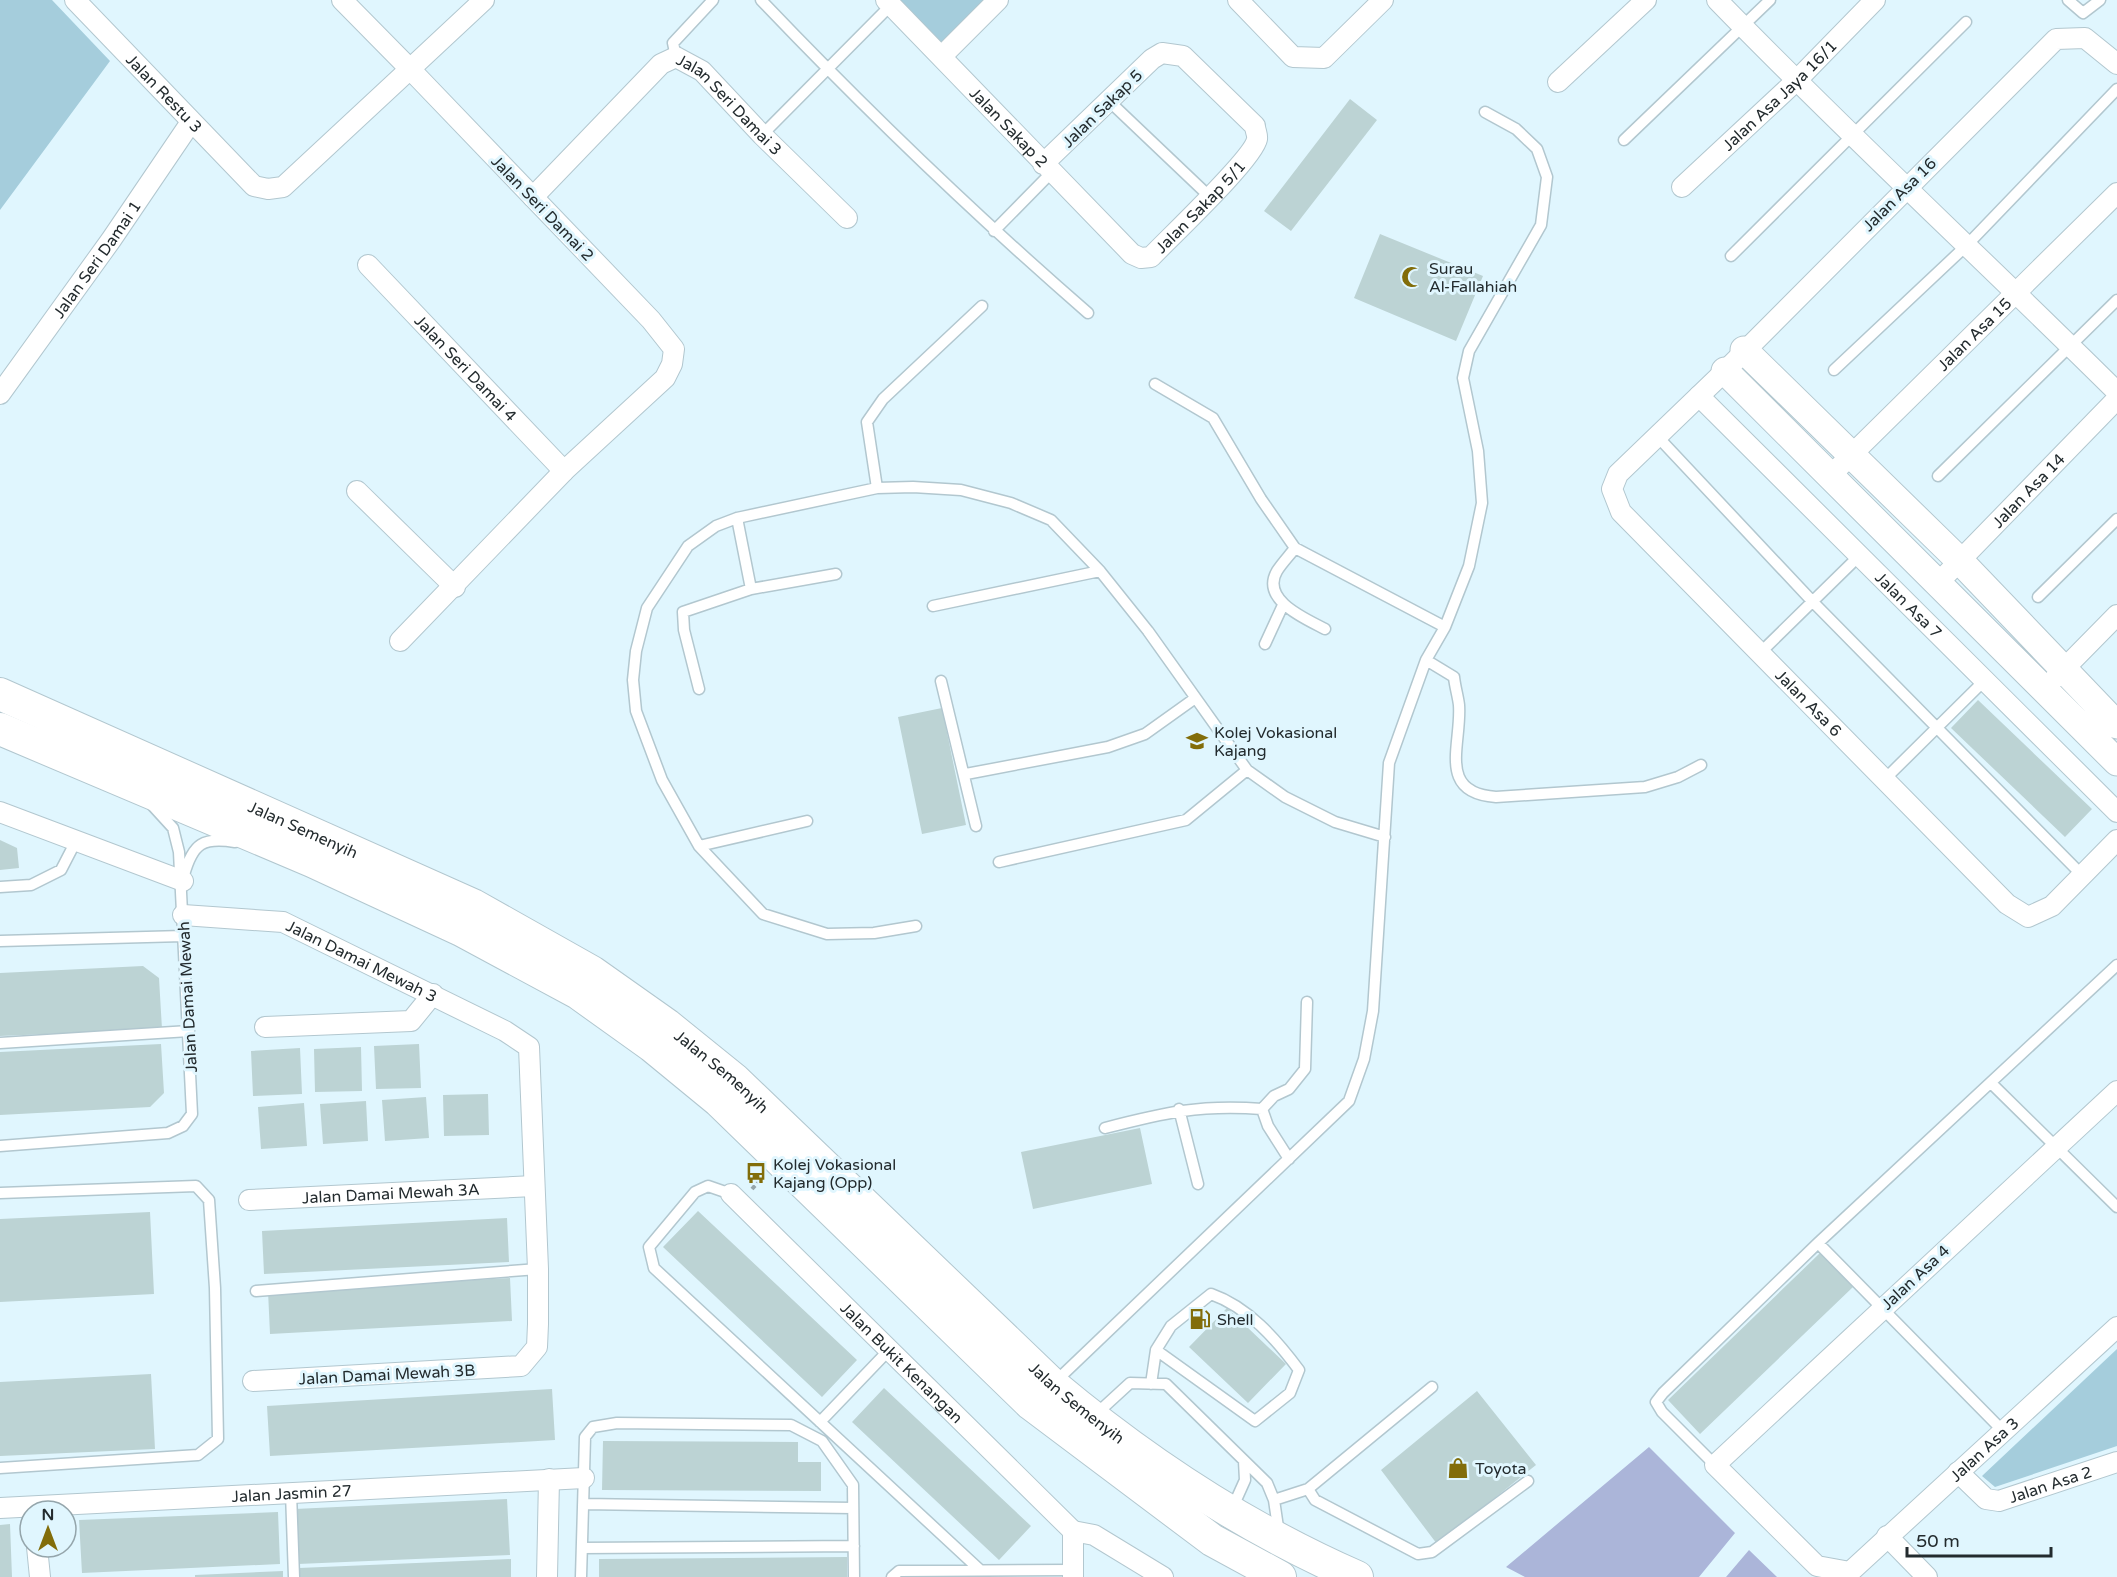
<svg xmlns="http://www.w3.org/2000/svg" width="2117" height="1577" viewBox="0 0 2117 1577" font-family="'Varela Round',sans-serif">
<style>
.green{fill:#a5cddc}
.water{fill:#abb5d9}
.building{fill:#bcd3d4}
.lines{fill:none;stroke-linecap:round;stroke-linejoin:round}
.lane-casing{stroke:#b2c7cf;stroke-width:13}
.street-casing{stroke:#b2c7cf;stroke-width:22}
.secondary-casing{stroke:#b2c7cf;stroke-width:29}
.primary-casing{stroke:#b2c7cf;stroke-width:34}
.path{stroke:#95a5ab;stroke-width:4;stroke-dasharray:4.5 3;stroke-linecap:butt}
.lane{stroke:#fff;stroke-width:10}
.street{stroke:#fff;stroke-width:20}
.secondary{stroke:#fff;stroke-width:27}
.primary{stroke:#fff;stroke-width:32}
.labels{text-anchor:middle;stroke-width:6;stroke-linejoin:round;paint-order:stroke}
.street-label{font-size:16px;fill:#232b2e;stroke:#e0f6fe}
.poi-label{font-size:16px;fill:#232b2e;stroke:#e0f6fe;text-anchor:start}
</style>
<rect width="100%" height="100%" fill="#e0f6fe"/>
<path class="green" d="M 0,0 L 52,0 L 110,61 L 0,210 Z
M 899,0 L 984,0 L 942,43 Z
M 2117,1349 L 2117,1446 L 1995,1487 L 1982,1476 Z"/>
<path class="water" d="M 1649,1447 L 1735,1533 L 1699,1577 L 1525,1577 L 1506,1567 Z
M 1749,1550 L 1777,1577 L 1726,1577 Z"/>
<path class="building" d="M 1350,99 L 1377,120 L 1291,231 L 1264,211 Z
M 1380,234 L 1483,276 L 1456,341 L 1354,298 Z
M 1978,700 L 2092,809 L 2065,837 L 1951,728 Z
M 942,708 L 966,825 L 922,834 L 898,717 Z
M 0,840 L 17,848 L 19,868 L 0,870 Z
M 143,966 L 159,978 L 162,1029 L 0,1036 L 0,973 Z
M 161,1044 L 164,1093 L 150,1107 L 0,1115 L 0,1052 Z
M 419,1044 L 421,1088 L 376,1089 L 374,1046 Z
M 361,1047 L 362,1091 L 315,1092 L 314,1049 Z
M 300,1048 L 302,1094 L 253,1096 L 251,1051 Z
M 488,1094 L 489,1135 L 444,1136 L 443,1095 Z
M 426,1097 L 429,1138 L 385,1141 L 382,1100 Z
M 366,1101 L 368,1141 L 323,1144 L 320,1104 Z
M 304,1103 L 307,1146 L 261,1149 L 258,1107 Z
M 1140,1128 L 1152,1184 L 1033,1209 L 1021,1152 Z
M 698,1211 L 857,1360 L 822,1397 L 663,1247 Z
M 150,1212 L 154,1294 L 0,1302 L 0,1219 Z
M 507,1218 L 509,1262 L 264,1274 L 262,1231 Z
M 1820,1253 L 1853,1287 L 1700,1434 L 1668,1400 Z
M 510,1278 L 512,1321 L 270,1334 L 268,1291 Z
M 1227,1308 L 1286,1364 L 1248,1403 L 1189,1347 Z
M 151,1374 L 155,1449 L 0,1456 L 0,1382 Z
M 884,1388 L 1031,1526 L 999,1560 L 852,1422 Z
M 552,1389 L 555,1440 L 270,1456 L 267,1406 Z
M 1477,1391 L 1536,1465 L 1437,1544 L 1381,1470 Z
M 603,1441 L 798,1442 L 798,1462 L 821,1462 L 821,1491 L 602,1490 Z
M 507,1499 L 510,1555 L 298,1564 L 295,1509 Z
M 278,1512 L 280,1564 L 82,1573 L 79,1520 Z
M 10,1524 L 12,1577 L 0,1577 L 0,1525 Z
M 847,1557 L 847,1577 L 599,1577 L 599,1559 Z
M 511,1559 L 511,1577 L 300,1577 L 299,1568 Z
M 283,1571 L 283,1577 L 195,1577 L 195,1575 Z"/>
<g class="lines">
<defs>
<path id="lane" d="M 761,0 C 865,109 974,214 1088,313
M 2068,0 L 2083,13 L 2100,0
M 676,57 L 673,43 L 713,0
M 1109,101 L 1210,197
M 762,135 L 891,5
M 1624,140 L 1770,0
M 994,231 L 1051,173
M 1731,256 L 1966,22
M 1834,370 L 1967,245 L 2117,89
M 1155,384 L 1213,418 L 1261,499 L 1295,548 L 1445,627
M 1657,436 L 1812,601 L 2082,875
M 1938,476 L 2117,300
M 877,488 L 867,422 L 883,399 L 982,306
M 1295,548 C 1289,556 1282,563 1277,571 C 1260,600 1306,619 1325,629
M 751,589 L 836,574
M 2038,597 L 2117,519
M 933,606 L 1100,571
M 1265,644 L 1283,605
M 1760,653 L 1859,556
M 1426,660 L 1454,677 C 1455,687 1458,696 1459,705 C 1462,744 1436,793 1496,797 L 1645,787 L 1678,777 L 1701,765
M 941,681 L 976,826
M 699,689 L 684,630 L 683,612 L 751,589 L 737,518
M 966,774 L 1108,747 L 1145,734 L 1194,699
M 1884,780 L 1985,680
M 699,846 L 807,821
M 999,862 L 1186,820 L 1247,770
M 184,875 C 193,843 203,837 235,842
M 0,887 L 31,885 L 61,870 L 76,841
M 916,926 L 874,933 L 827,934 L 763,914 L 699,846 L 662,780 L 636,711 L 633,680 L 636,651 L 647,608 L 688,546 L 716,526 L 737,518 L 877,488 L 913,487 L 961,490 L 1011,503 L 1051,520 L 1100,571 L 1148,631 L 1247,770 L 1285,797 L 1335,822 L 1385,837
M 0,941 L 183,936
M 0,1043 L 189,1031
M 1992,1084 L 2117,1207
M 1179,1109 L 1198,1184
M 1105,1128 C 1163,1113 1201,1104 1262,1109
M 0,1146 L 168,1133 L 183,1126 L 192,1114 L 179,852 L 173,828 L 152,805
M 1289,1159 L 1268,1126 L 1262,1109 L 1274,1096 L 1289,1089 L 1305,1069 L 1307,1002
M 0,1193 L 196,1186 L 209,1200 L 215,1288 L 218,1439 L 198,1455 L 0,1468
M 731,1194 L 708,1186 L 695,1192 L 649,1247 L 654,1268 L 980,1570
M 1818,1243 L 2003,1431
M 256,1291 L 538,1269
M 1054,1383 L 1349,1101 L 1364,1059 L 1373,1011 L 1389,763 L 1426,660 L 1445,627 L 1469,566 L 1482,503 L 1478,451 L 1463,378 L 1469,351 L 1541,225 L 1547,177 L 1537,149 L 1516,129 L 1485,112
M 1151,1384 L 1156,1350 L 1171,1326 L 1211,1294 C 1248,1307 1276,1339 1299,1370 L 1290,1393 L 1255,1421 L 1156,1350
M 1094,1416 L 1130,1383 L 1166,1384 L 1267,1483 L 1274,1500 L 1279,1534
M 820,1422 L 889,1350
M 1715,1465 L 1662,1412 L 1656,1402 L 1663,1393 L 1818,1243 L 2117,965
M 1308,1489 L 1315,1500 L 1418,1554 L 1432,1552 L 1528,1481
M 291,1493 L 294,1577
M 1274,1500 L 1308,1489 L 1432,1387
M 583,1504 L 853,1508
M 1232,1509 L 1245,1480 L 1244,1461
M 582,1548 L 854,1546
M 581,1577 L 585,1437 L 593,1427 L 617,1423 L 791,1425 L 822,1441 L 853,1485 L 854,1577
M 892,1577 L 899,1571 L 1073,1570"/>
<g id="street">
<path id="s1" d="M 75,0 L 254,186 L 268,189 L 283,187 L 410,69 L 342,0"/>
<path id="s2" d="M 886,0 L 1132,254 L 1141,258 L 1151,257 C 1169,238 1254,158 1257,139 C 1258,136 1255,130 1255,126 L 1183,56 L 1162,53 L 1152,59 L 1043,164"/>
<path d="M 1238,0 L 1293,57 L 1324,58 L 1383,0"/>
<path d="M 1717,0 C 1847,134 1984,260 2117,392"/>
<path d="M 942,56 L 998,0"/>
<path id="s3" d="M 2117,64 L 2085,38 L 2056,39 L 1725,371 L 1618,474 L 1612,489 L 1621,512 L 2007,904 L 2028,917 L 2052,906 L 2117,840"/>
<path d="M 1558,82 L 1646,0"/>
<path id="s4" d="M 1682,187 L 1797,80 L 1875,0"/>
<path id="s5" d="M 533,197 L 661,64 L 676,57 L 702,71 L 762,135 L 847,218"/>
<path id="s6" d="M 368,265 L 564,471"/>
<path id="s7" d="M 0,394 L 111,240 L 191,122"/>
<path id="s8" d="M 1699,396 L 2117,812"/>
<path id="s9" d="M 1831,475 L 2117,193"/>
<path d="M 357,491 L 455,587"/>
<path id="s10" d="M 1939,582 L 2117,399"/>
<path d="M 400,641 L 564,471 L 665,378 L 672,364 L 674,349 L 651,320 L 410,69 L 484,0"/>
<path d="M 2055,678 L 2117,615"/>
<path d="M 0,812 L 183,881"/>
<path id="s11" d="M 183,915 L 283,922 L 505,1031 L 529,1047 L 538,1269 L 538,1324 L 537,1347 L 521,1366 L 253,1381"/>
<path d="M 265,1027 L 411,1021 L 433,994"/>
<path id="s12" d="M 2117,1091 L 1715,1465 L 1817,1566 L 1850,1572 L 2117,1327"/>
<path id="s13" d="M 731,1194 L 1073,1531"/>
<path id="s14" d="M 249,1200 L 534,1186"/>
<path id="s15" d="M 1958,1472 L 1986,1499 L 1999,1501 L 2117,1462"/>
<path id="s16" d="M 0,1508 L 584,1478"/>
<path d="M 1073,1531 L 1094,1535 L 1163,1577"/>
<path d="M 1887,1536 L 1927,1577"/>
<path d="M 37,1547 L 40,1577"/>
<path d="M 547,1577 L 549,1479"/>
<path d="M 1073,1577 L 1073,1531"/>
</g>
<path id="secondary" d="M 1744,350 L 1960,561 L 2117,725
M 1725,371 L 2117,762"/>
<g id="primary">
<path id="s17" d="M 0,694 L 473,905 L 592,972 L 667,1025 L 735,1080 L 1052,1384 C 1145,1462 1245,1528 1357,1577"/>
<path d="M 0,729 L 312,861 L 461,930 L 578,993 L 652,1046 L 719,1101 L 1031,1404 L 1212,1540 L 1280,1577"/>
</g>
</defs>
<use href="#lane" class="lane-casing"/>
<use href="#street" class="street-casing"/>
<use href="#secondary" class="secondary-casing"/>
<use href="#primary" class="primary-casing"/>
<path class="path" d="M 752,1189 L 762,1178"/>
<use href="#lane" class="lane"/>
<use href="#street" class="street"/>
<use href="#secondary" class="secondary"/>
<use href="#primary" class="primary"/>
</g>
<defs>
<symbol id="mosque-bare" viewBox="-9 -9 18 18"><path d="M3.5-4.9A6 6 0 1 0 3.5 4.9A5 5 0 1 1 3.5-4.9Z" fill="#826d0a" stroke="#e0f6fe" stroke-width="2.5" paint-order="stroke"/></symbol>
<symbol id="university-bare" viewBox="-9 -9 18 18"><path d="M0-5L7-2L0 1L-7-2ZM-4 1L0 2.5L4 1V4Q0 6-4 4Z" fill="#826d0a" stroke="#e0f6fe" stroke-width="2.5" paint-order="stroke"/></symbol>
<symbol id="bus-bare" viewBox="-9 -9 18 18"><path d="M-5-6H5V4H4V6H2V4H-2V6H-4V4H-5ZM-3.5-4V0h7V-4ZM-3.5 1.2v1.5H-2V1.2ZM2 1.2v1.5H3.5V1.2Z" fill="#826d0a" stroke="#e0f6fe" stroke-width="2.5" paint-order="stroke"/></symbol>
<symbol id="fuel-bare" viewBox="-9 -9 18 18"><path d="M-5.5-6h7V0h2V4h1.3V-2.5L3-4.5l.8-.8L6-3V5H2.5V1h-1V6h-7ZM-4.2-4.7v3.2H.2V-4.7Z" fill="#826d0a" stroke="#e0f6fe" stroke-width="2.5" paint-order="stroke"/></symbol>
<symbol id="shop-bare" viewBox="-9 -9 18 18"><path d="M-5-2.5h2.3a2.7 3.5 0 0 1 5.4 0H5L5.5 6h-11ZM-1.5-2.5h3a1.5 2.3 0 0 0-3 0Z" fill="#826d0a" stroke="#e0f6fe" stroke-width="2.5" paint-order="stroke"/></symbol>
</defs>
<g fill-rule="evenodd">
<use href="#mosque-bare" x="1397" y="262" width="30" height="30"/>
<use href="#university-bare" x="1182" y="726" width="30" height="30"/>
<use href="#bus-bare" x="741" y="1158" width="30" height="30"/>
<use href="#fuel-bare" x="1185" y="1304" width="30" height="30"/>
<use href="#shop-bare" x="1443" y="1453" width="30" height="30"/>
</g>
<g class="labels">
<g class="street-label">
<text dy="6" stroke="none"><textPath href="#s1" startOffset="129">Jalan Restu 3</textPath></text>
<text dy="6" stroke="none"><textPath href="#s4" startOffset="134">Jalan Asa Jaya 16/1</textPath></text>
<text transform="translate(1102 108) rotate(-44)" y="6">Jalan Sakap 5</text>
<text dy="6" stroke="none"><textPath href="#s5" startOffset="273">Jalan Seri Damai 3</textPath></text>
<text dy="6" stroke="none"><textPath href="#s2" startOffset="177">Jalan Sakap 2</textPath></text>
<text transform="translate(1899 194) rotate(-45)" y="6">Jalan Asa 16</text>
<text dy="6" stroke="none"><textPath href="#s2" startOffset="444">Jalan Sakap 5/1</textPath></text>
<text transform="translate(543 208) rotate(46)" y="6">Jalan Seri Damai 2</text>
<text dy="6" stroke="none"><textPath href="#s7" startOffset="166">Jalan Seri Damai 1</textPath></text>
<text dy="6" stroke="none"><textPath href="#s9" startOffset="201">Jalan Asa 15</textPath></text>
<text dy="6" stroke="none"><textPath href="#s6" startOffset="142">Jalan Seri Damai 4</textPath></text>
<text dy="6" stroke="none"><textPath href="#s10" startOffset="128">Jalan Asa 14</textPath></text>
<text dy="6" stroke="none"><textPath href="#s8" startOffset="296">Jalan Asa 7</textPath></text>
<text dy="6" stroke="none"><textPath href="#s3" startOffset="996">Jalan Asa 6</textPath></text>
<text dy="6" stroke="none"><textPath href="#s17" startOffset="332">Jalan Semenyih</textPath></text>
<text dy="6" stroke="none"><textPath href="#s11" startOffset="188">Jalan Damai Mewah 3</textPath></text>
<text transform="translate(187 997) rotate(-93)" y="6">Jalan Damai Mewah</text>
<text dy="6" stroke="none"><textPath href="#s17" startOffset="818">Jalan Semenyih</textPath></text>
<text dy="6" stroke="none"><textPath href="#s14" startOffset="142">Jalan Damai Mewah 3A</textPath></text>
<text transform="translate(1915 1277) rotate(-43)" y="6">Jalan Asa 4</text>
<text dy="6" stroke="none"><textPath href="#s13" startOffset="240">Jalan Bukit Kenangan</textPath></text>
<text transform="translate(387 1374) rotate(-3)" y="6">Jalan Damai Mewah 3B</text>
<text dy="6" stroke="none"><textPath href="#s17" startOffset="1304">Jalan Semenyih</textPath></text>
<text dy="6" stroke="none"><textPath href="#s12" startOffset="908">Jalan Asa 3</textPath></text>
<text dy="6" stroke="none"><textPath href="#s15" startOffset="106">Jalan Asa 2</textPath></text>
<text dy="6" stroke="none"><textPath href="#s16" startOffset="292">Jalan Jasmin 27</textPath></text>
</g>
<g class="poi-label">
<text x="1429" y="274">Surau<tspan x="1429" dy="18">Al-Fallahiah</tspan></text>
<text x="1214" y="738">Kolej Vokasional<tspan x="1214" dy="18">Kajang</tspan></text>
<text x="773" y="1170">Kolej Vokasional<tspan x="773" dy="18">Kajang (Opp)</tspan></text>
<text x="1217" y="1325">Shell</text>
<text x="1475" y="1474">Toyota</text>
</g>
</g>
<g transform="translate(48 1529)"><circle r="28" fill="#e0f6fe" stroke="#94a5ab" stroke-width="1.5"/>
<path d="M0-4.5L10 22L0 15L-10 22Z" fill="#826d0a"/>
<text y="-9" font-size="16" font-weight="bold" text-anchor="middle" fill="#232b2e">N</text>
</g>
<path d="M1907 1547v9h144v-9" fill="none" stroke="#232b2e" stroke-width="3"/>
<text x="1916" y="1547" font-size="18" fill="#232b2e" stroke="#e0f6fe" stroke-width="4.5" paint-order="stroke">50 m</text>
</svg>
